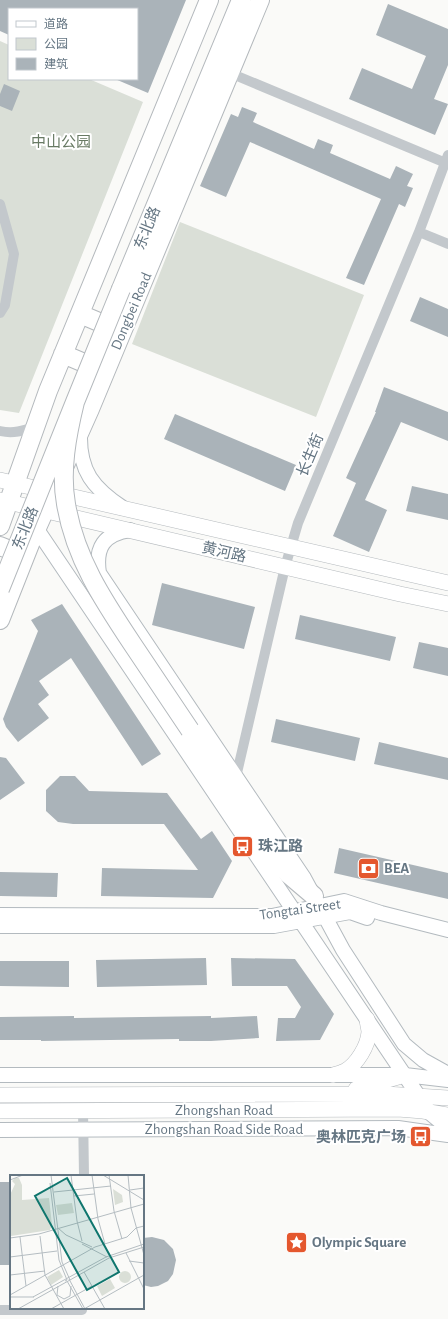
<svg xmlns="http://www.w3.org/2000/svg" width="448" height="1319" viewBox="0 0 448 1319" font-family="'Alegreya Sans','Noto Sans SC',sans-serif">
<style>
.green{fill:#dadfd7}
.building{fill:#aab3b9}
.lines{fill:none;stroke-linecap:round;stroke-linejoin:round}
.secondary-casing{stroke:#b3babf;stroke-width:16}
.primary-casing{stroke:#b5babe;stroke-width:16}
.highway-casing{stroke:#b4b9bd;stroke-width:20}
.street{stroke:#c3c8cc;stroke-width:10}
.secondary{stroke:#fff;stroke-width:14}
.primary{stroke:#fff;stroke-width:15}
.highway{stroke:#fff;stroke-width:18}
.highway-bridge-casing{stroke:#b4b9bd;stroke-width:20;stroke-linecap:butt}
.highway-bridge{stroke:#fff;stroke-width:18}
.labels{text-anchor:middle;stroke-width:4;stroke-linejoin:round;paint-order:stroke}
.park-label{font-size:15px;fill:#687a64;stroke:#fff}
.street-label{font-size:15px;fill:#657683;stroke:#fff}
.poi-label{font-size:15px;font-weight:bold;fill:#657683;stroke:#fff;text-anchor:start}
.inset-road{fill:none;stroke:#b5bdc2;stroke-width:1}
.view{fill:#0f766e;fill-opacity:0.15;stroke:#0f766e;stroke-width:2}
.inset-edge{fill:none;stroke:#657683;stroke-width:2}
</style>
<rect width="100%" height="100%" fill="#fafaf8"/>
<path class="green" d="M 0,41 L 9,45 L 9,79 L 89,79 L 143,102 L 19,413 L 0,410 Z
M 180,222 L 364,295 L 316,417 L 132,344 Z"/>
<path class="building" d="M 0,0 L 186,0 L 148,93 L 115,79 L 137,79 L 137,9 L 9,9 L 9,35 L 0,31 Z
M 388,4 L 448,29 L 448,65 L 434,99 L 448,104 L 435,135 L 349,99 L 362,68 L 412,89 L 426,56 L 376,35 Z
M 4,84 L 20,91 L 12,111 L 0,106 L 0,94 Z
M 242,107 L 257,113 L 253,122 L 314,149 L 318,139 L 333,145 L 330,153 L 390,179 L 396,166 L 413,174 L 407,186 L 413,188 L 405,207 L 399,204 L 364,285 L 346,278 L 381,199 L 250,142 L 226,197 L 200,186 L 231,114 L 238,117 Z
M 420,297 L 448,309 L 448,337 L 410,321 Z
M 384,387 L 448,412 L 448,441 L 401,422 L 365,500 L 387,510 L 369,552 L 333,536 L 356,483 L 346,478 L 376,412 L 375,412 Z
M 175,414 L 296,465 L 285,491 L 164,439 Z
M 412,486 L 448,494 L 448,520 L 406,511 Z
M 162,583 L 255,607 L 244,649 L 152,625 Z
M 62,604 L 161,754 L 142,766 L 71,658 L 39,681 L 49,695 L 38,704 L 49,718 L 18,742 L 6,727 L 3,719 L 38,631 L 31,620 Z
M 300,615 L 396,637 L 390,661 L 295,639 Z
M 419,642 L 448,648 L 448,676 L 413,668 Z
M 276,719 L 360,738 L 355,761 L 271,742 Z
M 379,742 L 448,758 L 448,780 L 374,764 Z
M 0,757 L 6,758 L 25,783 L 0,800 Z
M 60,776 L 75,776 L 89,791 L 167,793 L 201,839 L 212,831 L 232,861 L 213,898 L 101,896 L 102,868 L 198,870 L 164,824 L 73,824 L 58,822 L 46,811 L 46,790 Z
M 339,848 L 448,873 L 448,899 L 334,873 Z
M 0,872 L 58,873 L 57,897 L 0,896 Z
M 206,958 L 207,985 L 97,987 L 96,960 Z
M 231,958 L 295,959 L 334,1014 L 320,1040 L 276,1041 L 278,1018 L 295,1018 L 301,1007 L 287,986 L 232,986 Z
M 0,961 L 69,961 L 69,987 L 0,986 Z
M 74,1016 L 74,1018 L 211,1016 L 211,1018 L 257,1016 L 259,1038 L 211,1041 L 179,1041 L 179,1039 L 41,1041 L 41,1040 L 0,1040 L 0,1017 Z
M 0,1182 L 11,1182 L 11,1265 L 0,1265 Z
M 152,1237 L 164,1240 L 173,1249 L 176,1260 L 173,1274 L 168,1281 L 158,1286 L 151,1287 L 143,1285 L 143,1238 Z"/>
<g class="lines">
<defs>
<path id="secondary" d="M 80,434 C 79,471 93,488 123,508
M 32,522 L 430,1113 L 448,1128
M 130,530 C 104,534 95,547 99,573 L 304,878 L 343,950 L 404,1044 L 423,1060 L 448,1074
M 0,915 L 272,916 L 344,901 L 381,913 L 448,930
M 0,926 L 274,926 L 350,912 L 367,918
M 0,1075 L 405,1075 L 448,1080
M 0,1130 L 398,1128 L 448,1135"/>
<path id="primary" d="M 0,480 L 448,583
M 0,500 L 400,594 L 448,604
M 333,1075 C 337,1074 341,1073 345,1071 C 357,1064 368,1046 369,1032 C 369,1028 367,1023 367,1019
M 356,1089 L 405,1075
M 0,1095 L 385,1094 L 448,1098
M 0,1111 L 398,1109 L 423,1111 L 448,1115"/>
<path id="highway" d="M 121,289 L 241,0
M 80,314 L 120,331
M 63,354 L 103,371
M 0,526 L 48,391 L 209,0
M 0,546 L 25,556
M 0,620 L 32,539 L 90,409 L 260,0
M 190,730 L 276,860 L 288,874 L 314,896"/>
</defs>
<use href="#secondary" class="secondary-casing"/>
<use href="#primary" class="primary-casing"/>
<use href="#highway" class="highway-casing"/>
<path class="street" d="M 230,73 L 448,164
M 0,204 L 14,254 L 5,305 L 0,313
M 419,232 L 448,244
M 0,431 C 13,434 23,431 36,426
M 236,777 L 285,567 L 298,523 L 419,232 L 448,155
M 83,1110 L 84,1176
M 0,1310 L 82,1310"/>
<use href="#secondary" class="secondary"/>
<use href="#primary" class="primary"/>
<use href="#highway" class="highway"/>
<defs>
<path id="highway-bridge" d="M 75,402 C 67,435 60,471 66,504 C 75,558 103,600 133,645 C 152,673 171,702 190,730
M 0,589 L 75,402 L 121,289"/>
</defs>
<use href="#highway-bridge" class="highway-bridge-casing"/>
<use href="#highway-bridge" class="highway-bridge"/>
</g>
<defs>
<symbol id="bus-square" viewBox="-11 -11 22 22"><rect x="-9" y="-9" width="18" height="18" rx="4" fill="#e4572e" stroke="#fff"/><path d="M-5-6H5V4H4V6H2V4H-2V6H-4V4H-5ZM-3.5-4V0h7V-4ZM-3.5 1.2v1.5H-2V1.2ZM2 1.2v1.5H3.5V1.2Z" fill="#fff"/></symbol>
<symbol id="bank-square" viewBox="-11 -11 22 22"><rect x="-9" y="-9" width="18" height="18" rx="4" fill="#e4572e" stroke="#fff"/><path d="M-6-4H6V4H-6ZM0-2.3a2.3 2.3 0 1 0 0 4.6a2.3 2.3 0 1 0 0-4.6Z" fill="#fff"/></symbol>
<symbol id="sight-square" viewBox="-11 -11 22 22"><rect x="-9" y="-9" width="18" height="18" rx="4" fill="#e4572e" stroke="#fff"/><path d="M0-6L1.8-2.2L6-1.7L2.9 1.2L3.7 5.4L0 3.3L-3.7 5.4L-2.9 1.2L-6-1.7L-1.8-2.2Z" fill="#fff"/></symbol>
</defs>
<g fill-rule="evenodd">
<use href="#bus-square" x="230" y="834" width="25" height="25"/>
<use href="#bank-square" x="356" y="856" width="25" height="25"/>
<use href="#bus-square" x="408" y="1124" width="25" height="25"/>
<use href="#sight-square" x="284" y="1230" width="25" height="25"/>
</g>
<g class="labels">
<g class="park-label">
<text x="61" y="147">中山公园</text>
</g>
<g class="street-label">
<text transform="translate(147 228) rotate(-68)" y="5">东北路</text>
<text transform="translate(131 311) rotate(-67)" y="5">Dongbei Road</text>
<text transform="translate(310 455) rotate(-67)" y="5">长生街</text>
<text transform="translate(25 528) rotate(-68)" y="5">东北路</text>
<text transform="translate(224 552) rotate(13)" y="5">黄河路</text>
<text transform="translate(300 909) rotate(-8)" y="5">Tongtai Street</text>
<text x="224" y="1115">Zhongshan Road</text>
<text x="224" y="1134">Zhongshan Road Side Road</text>
</g>
<g class="poi-label">
<text x="258" y="851">珠江路</text>
<text x="384" y="873">BEA</text>
<text x="406" y="1142" text-anchor="end">奥林匹克广场</text>
<text x="312" y="1247">Olympic Square</text>
</g>
</g>
<g transform="translate(10 1175)">
<rect width="134" height="134" fill="#fafaf8"/>
<path d="M 5,3 L 9,3 L 12,10 L 12,25 L 39,23 L 42,50 L 40,55 L 1,61 L 0,20 L 5,9 L 2,6 ZM 103,14 L 112,20 L 113,27 L 105,30 ZM 62,28 L 64,38 L 48,40 L 46,30 ZM 49,95 L 53,102 L 41,110 L 37,102 ZM109 102a6 6 0 1 1 12 0a6 6 0 1 1-12 0ZM 100,104 L 105,113 L 92,121 L 87,111 Z" fill="#dadfd7"/>
<path class="inset-road" d="M 61,0 L 67,46 L 72,66M 82,0 L 88,44 L 95,69M 93,0 L 134,25M 99,0 L 104,36 L 112,64M 118,0 L 121,33 L 134,80M 0,5 L 13,0M 40,8 L 49,85 L 57,105 L 55,106M 120,15 L 134,13M 44,17 L 101,11M 64,21 L 84,19M 48,53 L 56,60 L 82,72M 30,61 L 35,100 L 54,134M 10,62 L 16,111M 0,63 L 29,59 L 134,29M 72,69 L 97,82M 116,78 L 134,114M 0,82 L 47,76M 119,86 L 134,88M 74,97 L 95,134M 0,100 L 35,96M 59,104 L 75,134M 60,105 L 99,83 L 134,72M 57,106 L 73,134M 48,111 L 47,120 L 54,124 L 60,121 L 61,111M 0,120 L 85,72 L 117,62 L 126,53 L 134,51M 0,122 L 24,122M 23,122 L 96,82 L 134,69M 8,134 L 60,105 L 52,87 L 41,0M 41,134 L 82,111M 74,134 L 134,100"/>
<path class="view" d="M 57,3 L 109,97 L 77,115 L 25,21 Z"/>
<rect width="134" height="134" class="inset-edge"/>
</g>
<rect x="8" y="8" width="130" height="72" fill="#ffffff" stroke="#c1c8cd"/>
<rect x="16" y="21" width="20" height="6" fill="#ffffff" stroke="#c1c8cd"/>
<text x="44" y="28" font-size="12" fill="#657683">道路</text>
<rect x="16" y="38" width="20" height="12" fill="#dadfd7" stroke="#c1c8cd"/>
<text x="44" y="48" font-size="12" fill="#657683">公园</text>
<rect x="16" y="58" width="20" height="12" fill="#aab3b9" stroke="#c1c8cd"/>
<text x="44" y="68" font-size="12" fill="#657683">建筑</text>
</svg>
